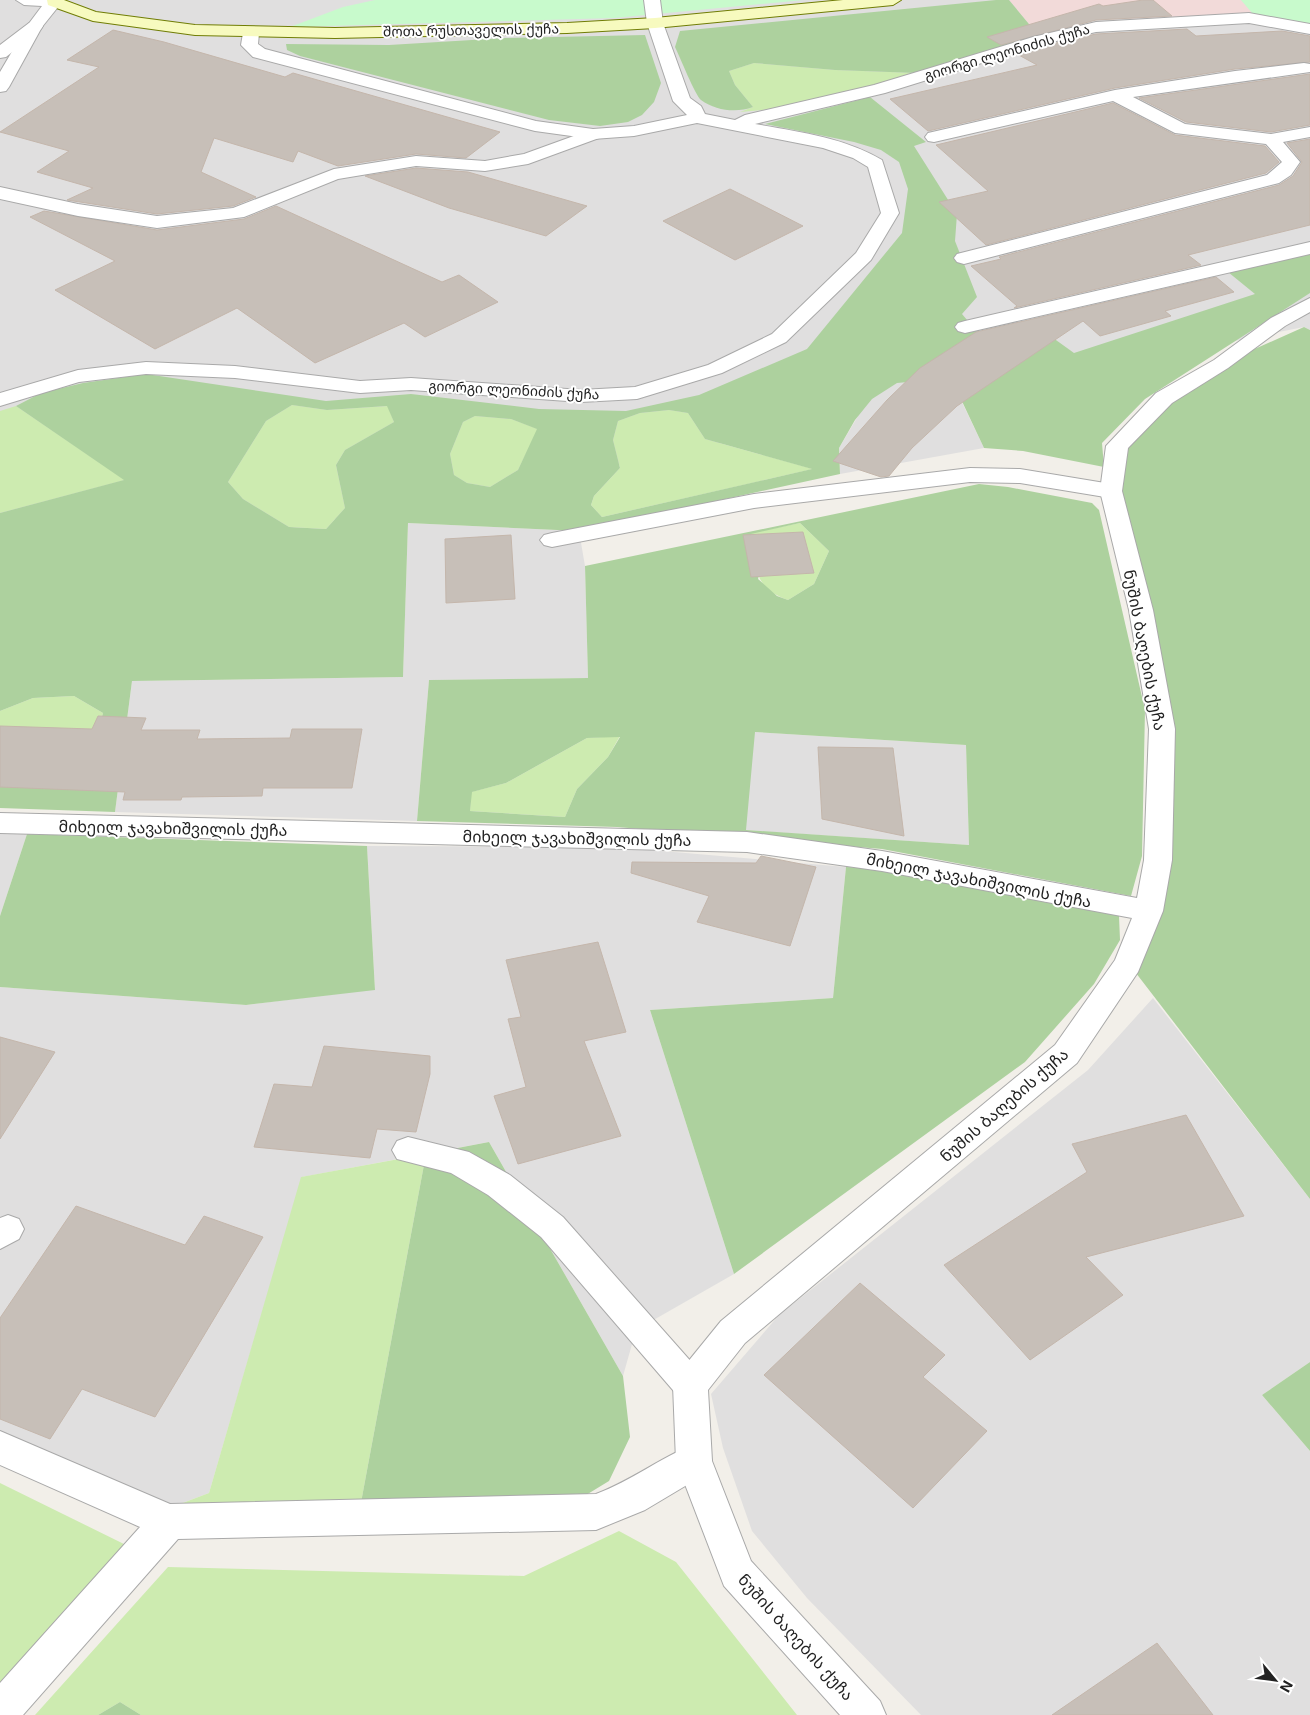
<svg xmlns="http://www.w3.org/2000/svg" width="1310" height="1715" viewBox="0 0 1310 1715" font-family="Inter,'Noto Sans Georgian',sans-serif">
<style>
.residential{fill:#e0dfdf}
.commercial{fill:#f2dad9}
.grass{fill:#cdebb0}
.forest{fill:#add19e;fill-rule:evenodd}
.park{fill:#c8facc}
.building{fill:#c7bfb8;stroke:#c4b6ab}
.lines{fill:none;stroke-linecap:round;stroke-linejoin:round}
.service-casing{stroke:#a9a9a9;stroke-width:2}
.minor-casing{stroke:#a9a9a9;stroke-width:2}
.secondary-casing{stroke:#707d05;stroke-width:2}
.service{fill:#fff;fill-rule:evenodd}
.minor{fill:#fff;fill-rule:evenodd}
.secondary{fill:#f7fabf;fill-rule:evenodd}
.labels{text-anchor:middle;stroke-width:4;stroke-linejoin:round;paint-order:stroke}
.far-street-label{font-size:14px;fill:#222;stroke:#fff}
.street-label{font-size:16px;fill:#222;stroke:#fff}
</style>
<rect width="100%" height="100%" fill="#f2efe9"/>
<path class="residential" d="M 0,0 L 1310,0 L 1310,330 L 1304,327 L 959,396 L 984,448 L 840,474 L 839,448 L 858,416 L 0,585 Z
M 408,523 L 579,531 L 585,566 L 588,678 L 429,680 L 417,821 L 115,812 L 132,681 L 403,677 Z
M 754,732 L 966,745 L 969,845 L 745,830 Z
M 0,833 L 27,834 L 0,916 Z
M 367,846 L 616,847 L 846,867 L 833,998 L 650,1010 L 734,1274 L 636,1330 L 623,1376 L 489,1142 L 302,1177 L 209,1493 L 151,1515 L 0,1439 L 0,987 L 246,1005 L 375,989 Z
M 1153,998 L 1310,1199 L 1310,1362 L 1262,1395 L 1310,1451 L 1310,1715 L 921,1715 L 807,1598 L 752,1531 L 723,1448 L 711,1394 L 779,1315 L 1088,1070 Z"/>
<path class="commercial" d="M 1009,0 L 1241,0 L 1253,14 L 1094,20 L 1038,35 Z"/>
<path class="grass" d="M 754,63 L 835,70 L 916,73 C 860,91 799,108 740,112 L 753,107 L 735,85 L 729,71 Z
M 292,405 L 327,410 L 388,406 L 394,422 L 345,450 L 336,465 L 345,508 L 326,529 L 289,527 L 243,499 L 228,482 L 266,421 Z
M 16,406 L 125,480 L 0,513 L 0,411 Z
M 669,410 L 688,413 L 705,439 L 813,469 L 602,517 L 591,505 L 594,496 L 620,468 L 613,440 L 618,421 L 640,413 Z
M 475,416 L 511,419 L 538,429 L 518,470 L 490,487 L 467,483 L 454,475 L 450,454 L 463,422 Z
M 800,523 L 829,551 L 814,584 L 788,600 C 752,588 756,565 751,533 Z
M 74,696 L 103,713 L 94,747 L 0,761 L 0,711 L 33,698 Z
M 620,736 L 608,757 L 577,789 L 565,817 L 470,811 L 471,792 L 506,783 L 587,738 Z
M 426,1154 L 357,1524 L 151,1515 L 209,1493 L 301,1177 Z
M 0,1483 L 126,1545 L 0,1687 Z
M 619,1531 L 676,1562 L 797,1715 L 141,1715 L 120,1702 L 98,1715 L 35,1715 L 168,1567 L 524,1576 Z"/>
<path class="forest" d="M 996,0 L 1009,0 L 1038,35 L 916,73 L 835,70 L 754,63 L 729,71 L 735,85 L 753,107 C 737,113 716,111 701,100 C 695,95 680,57 675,47 L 680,31 Z
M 645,35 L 661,83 L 654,102 L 642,115 L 628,122 L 600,126 L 549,120 L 300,56 L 287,50 L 286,44 L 389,45 L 505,38 Z
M 870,97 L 926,142 L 914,146 L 957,214 L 955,241 L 977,297 L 962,314 L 989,346 L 1042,330 L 1074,353 L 1255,294 L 1228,272 L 1310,251 L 1310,293 L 1145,399 L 1102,443 L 1104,467 L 1023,451 L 984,448 L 951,378 L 897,383 L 872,399 L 855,420 L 839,448 L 840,474 L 579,531 L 408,523 L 403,677 L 132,681 L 115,812 L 0,808 L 0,761 L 94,747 L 103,713 L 74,696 L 33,698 L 0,711 L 0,513 L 124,480 L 16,406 L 41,393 L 83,383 L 146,374 L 326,401 L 411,394 L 539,409 L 626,411 L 699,395 L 807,349 L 902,233 L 908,189 L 899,162 L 881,150 L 854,142 L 765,124 ZM 292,405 L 327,410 L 387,406 L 394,422 L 345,450 L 336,465 L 345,508 L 326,529 L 289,527 L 243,499 L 228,482 L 266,421 ZM 669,410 L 688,413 L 705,439 L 812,469 L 602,517 L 591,505 L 594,496 L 620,468 L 613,440 L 618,421 L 640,413 ZM 475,416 L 511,419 L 537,429 L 518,470 L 490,487 L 467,483 L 454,475 L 450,454 L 463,422 Z
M 1304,327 L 1310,330 L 1310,1199 L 1129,964 L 1149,911 L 1162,729 L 1114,508 L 1117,446 L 1221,364 Z
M 979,484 L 1008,487 L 1092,503 L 1099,510 L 1145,710 L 1142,856 L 1131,896 L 882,849 L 617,827 L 417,821 L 429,680 L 588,678 L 585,566 ZM 800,523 L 829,551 L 814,584 L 788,600 L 777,596 L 758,579 L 762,564 L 751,534 ZM 755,732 L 966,745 L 969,845 L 746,830 ZM 620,737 L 608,757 L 577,789 L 565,817 L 470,811 L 472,792 L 506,783 L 587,738 Z
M 27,834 L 367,846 L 375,990 L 246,1005 L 0,987 L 0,916 Z
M 846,867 L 876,868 L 1119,916 L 1120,940 L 1094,984 L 1025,1062 L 734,1274 L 650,1010 L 833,998 Z
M 489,1142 L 623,1376 L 630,1437 L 609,1481 L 568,1506 L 357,1524 L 426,1154 Z
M 1310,1362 L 1310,1451 L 1262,1395 Z
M 120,1702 L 141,1715 L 98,1715 Z"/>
<path class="park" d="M 375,0 L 804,0 L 614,18 L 290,27 L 343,7 Z
M 1241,0 L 1310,0 L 1310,24 L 1253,14 Z"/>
<path class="building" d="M 1143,0 L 1153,0 L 1172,16 L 1096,20 L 1001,45 L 987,37 L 1099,4 L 1103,6 Z
M 1187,29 L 1196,36 L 1282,31 L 1310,36 L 1310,62 L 1235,69 L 1115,88 L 928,131 L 890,99 L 1037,65 L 1017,54 L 1043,46 L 1096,34 Z
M 113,30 L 164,42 L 285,77 L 293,73 L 500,132 L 466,158 L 416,154 L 338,166 L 298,151 L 293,162 L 214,138 L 201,172 L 256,197 L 233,206 L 157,214 L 67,200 L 93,188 L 37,172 L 69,151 L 0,132 L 99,67 L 67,60 Z
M 1310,74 L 1310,125 L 1271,132 L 1186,122 L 1139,98 Z
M 1113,103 L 1175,135 L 1265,146 L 1279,162 L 1266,173 L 986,245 L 939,202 L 988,191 L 936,145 Z
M 1310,139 L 1310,225 L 1188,255 L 1201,265 L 1014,308 L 1017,306 L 971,266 L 1001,259 L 999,257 L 1279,185 L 1293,176 L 1302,162 L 1287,143 Z
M 416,168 L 468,172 L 587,206 L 546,236 L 449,208 L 365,176 Z
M 730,189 L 752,200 L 803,226 L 735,260 L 663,221 Z
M 276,206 L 442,282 L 459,275 L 498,302 L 425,337 L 404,323 L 315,363 L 237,308 L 155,349 L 55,290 L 115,261 L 30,217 L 44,211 L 157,230 L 244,219 Z
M 1216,277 L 1234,292 L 1165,311 L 1171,316 L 1100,336 L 1083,321 L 957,406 L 912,448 L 889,476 L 881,477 L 833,461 L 887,400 L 920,368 L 976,332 Z
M 803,532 L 814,573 L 751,577 L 743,535 Z
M 511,535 L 515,599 L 446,603 L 445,539 Z
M 98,716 L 146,718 L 141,730 L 200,730 L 197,739 L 290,738 L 292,729 L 362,729 L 352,788 L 263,788 L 262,796 L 182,797 L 181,800 L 123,800 L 125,792 L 0,787 L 0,726 L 92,729 Z
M 818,747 L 893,748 L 904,836 L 822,819 Z
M 761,856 L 816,867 L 790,946 L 697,922 L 709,896 L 631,873 L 632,862 L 756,863 Z
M 598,942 L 626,1032 L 584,1041 L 621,1136 L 518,1164 L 494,1096 L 526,1087 L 508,1019 L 521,1017 L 506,960 Z
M 0,1037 L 55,1052 L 0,1139 Z
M 324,1046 L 430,1056 L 430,1074 L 416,1132 L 377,1129 L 370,1158 L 254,1147 L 274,1084 L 312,1087 Z
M 1186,1115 L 1244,1216 L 1086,1257 L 1123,1295 L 1030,1360 L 944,1265 L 1087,1172 L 1072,1144 Z
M 76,1206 L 185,1245 L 204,1216 L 263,1237 L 155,1417 L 82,1389 L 50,1439 L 0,1419 L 0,1318 Z
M 860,1283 L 945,1355 L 923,1377 L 987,1431 L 913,1508 L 764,1375 Z
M 1157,1643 L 1213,1715 L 1052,1715 Z"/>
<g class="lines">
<defs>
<path id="service" d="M 35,21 L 43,26 L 41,29 L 6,57 L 0,58 L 0,45 L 29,23 Z
M 593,129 L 599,130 L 602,134 L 599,138 L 528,164 L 485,171 L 416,166 L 338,179 L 244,217 L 157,228 L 78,216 L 0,199 L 0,187 L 78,204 L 157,216 L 233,208 L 334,169 L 416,156 L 485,161 L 524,154 Z
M 970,468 L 1020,469 L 1111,484 L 1119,486 L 1122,491 L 1119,496 L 1111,498 L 1020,483 L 970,482 L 754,508 L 552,547 L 544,545 L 540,540 L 544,535 L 552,533 L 754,494 Z
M 408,1137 L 469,1152 L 510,1175 L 563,1217 L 702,1374 L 707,1385 L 702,1396 L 690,1401 L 678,1396 L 541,1237 L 488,1195 L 451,1173 L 397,1159 L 392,1150 L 397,1141 Z
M 8,1215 L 19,1219 L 24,1229 L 19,1239 L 0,1249 L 0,1218 Z
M 0,1431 L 170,1504 L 596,1494 C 631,1481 660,1458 694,1444 L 707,1449 L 712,1461 L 707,1473 L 645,1510 L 596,1530 L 178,1539 L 23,1715 L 0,1715 L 0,1683 L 140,1527 L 0,1465 Z"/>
<path id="minor" d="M 16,0 L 61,0 L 62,2 L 42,27 L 9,87 L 6,91 L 0,92 L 0,72 L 27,26 L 42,6 L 24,5 Z
M 644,0 L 660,0 L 663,23 L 690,98 L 701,106 L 705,114 L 735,120 L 745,115 L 874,85 L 1033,37 L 1096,22 L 1249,13 L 1310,24 L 1310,34 L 1249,23 L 1096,32 L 1043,44 L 885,93 L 755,124 C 799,132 843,137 882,160 L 899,213 L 871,260 L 786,342 L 722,373 L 637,399 L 581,402 L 411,390 L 360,393 L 235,378 L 146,374 L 79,382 L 0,406 L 0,393 L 78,370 L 146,362 L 235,366 L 360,381 L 411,378 L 581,390 L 635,387 L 708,365 L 772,334 L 856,253 L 881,213 L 868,167 L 853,158 L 823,148 L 697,123 L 634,136 L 593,139 L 535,131 L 253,57 L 241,45 L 243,33 L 251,28 L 259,33 L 258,44 L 265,49 L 536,121 L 593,129 L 634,126 L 687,115 L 673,101 L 647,23 Z
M 1304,63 L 1310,64 L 1310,72 L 1133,97 L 1185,124 L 1271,134 L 1310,127 L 1310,137 L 1283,142 L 1300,162 L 1291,175 L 1279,183 L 964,264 L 957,262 L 954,258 L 957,254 L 1267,175 L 1282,162 L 1266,144 L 1175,133 L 1113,101 L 934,142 L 928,141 L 925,137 L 928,133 L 1115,90 L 1235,71 Z
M 1310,242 L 1310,254 L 965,333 L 958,331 L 955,327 L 958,323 L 965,321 Z
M 1310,298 L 1310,312 L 1285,326 L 1228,368 L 1172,403 L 1128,448 L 1122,491 L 1153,610 L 1175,729 L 1172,860 L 1163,911 L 1138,972 L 1077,1063 L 745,1343 L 708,1390 L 712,1461 L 751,1561 L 880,1701 L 886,1715 L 840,1715 L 724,1586 L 676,1461 L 673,1385 L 678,1374 L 721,1321 L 1055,1045 L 1115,960 L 1132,918 L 882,871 L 747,852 L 0,833 L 0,813 L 747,832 L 882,851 L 1137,898 L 1144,860 L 1149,729 L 1129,610 L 1100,491 L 1106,446 L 1156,393 L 1214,360 L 1271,318 Z"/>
<path id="secondary" d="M 47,0 L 64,0 L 96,12 L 195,25 L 335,28 L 567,23 L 655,18 L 843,0 L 901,0 L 893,5 L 655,28 L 567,33 L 335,38 L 195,35 L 93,21 L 48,5 Z"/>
</defs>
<use href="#service" class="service-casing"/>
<use href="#minor" class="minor-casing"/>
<use href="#secondary" class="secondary-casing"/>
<use href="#service" class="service"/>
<use href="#minor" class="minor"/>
<use href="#secondary" class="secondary"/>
</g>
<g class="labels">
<g class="far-street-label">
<text transform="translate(471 30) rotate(-1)" y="5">შოთა რუსთაველის ქუჩა</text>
<text transform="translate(1007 52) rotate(-16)" y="5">გიორგი ლეონიძის ქუჩა</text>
<text transform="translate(514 390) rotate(3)" y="5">გიორგი ლეონიძის ქუჩა</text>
</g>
<g class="street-label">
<text transform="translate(1145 650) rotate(79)" y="6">ნუშის ბაღების ქუჩა</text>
<text transform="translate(173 828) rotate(1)" y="6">მიხეილ ჯავახიშვილის ქუჩა</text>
<text transform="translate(577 838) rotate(1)" y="6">მიხეილ ჯავახიშვილის ქუჩა</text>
<text transform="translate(979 880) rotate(11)" y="6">მიხეილ ჯავახიშვილის ქუჩა</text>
<text transform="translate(1004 1105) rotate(-41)" y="6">ნუშის ბაღების ქუჩა</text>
<text transform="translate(796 1637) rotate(48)" y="6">ნუშის ბაღების ქუჩა</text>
</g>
</g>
<g transform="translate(1275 1680) rotate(119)" stroke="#ffffff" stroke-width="4" paint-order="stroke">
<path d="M0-4L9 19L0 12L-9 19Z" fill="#222222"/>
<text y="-8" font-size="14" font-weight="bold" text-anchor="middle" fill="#222222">N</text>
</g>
</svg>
